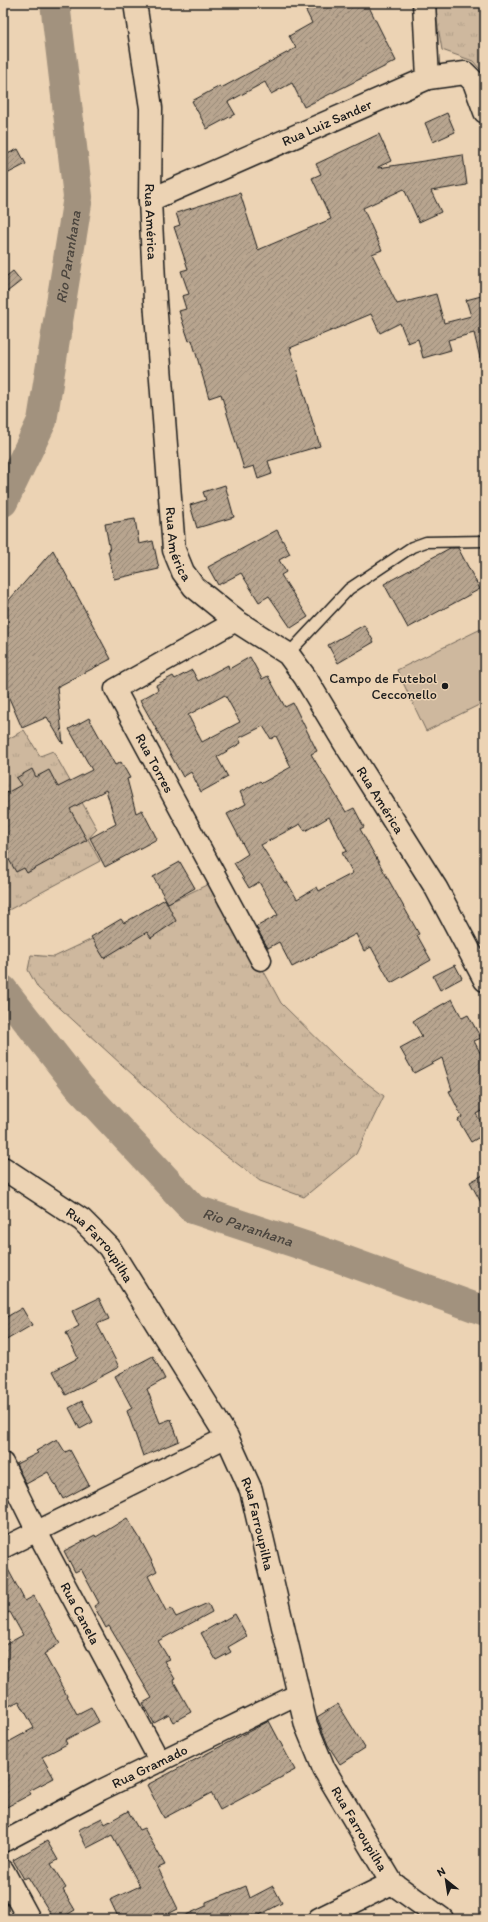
<svg xmlns="http://www.w3.org/2000/svg" width="488" height="1922" viewBox="0 0 488 1922" font-family="Itim,sans-serif">
<style>
.grass{fill:url(#grass-tufts);stroke:#756a5d}
.pitch{fill:#ceb89e;stroke:#756a5d}
.lines{fill:none;stroke-linecap:round;stroke-linejoin:round}
.river{stroke:#a2927e;stroke-width:30}
.building{fill:url(#building-hatch);stroke:#1c1c1c;fill-rule:evenodd}
.service-casing{stroke:#1c1c1c;stroke-width:13}
.minor-casing{stroke:#1c1c1c;stroke-width:23}
.tertiary-casing{stroke:#1c1c1c;stroke-width:25}
.service{stroke:#ecd3b4;stroke-width:10}
.minor{stroke:#ecd3b4;stroke-width:20}
.tertiary{stroke:#ecd3b4;stroke-width:22}
.poi-dot{fill:#1c1c1c;stroke:#ecd3b4;stroke-width:1.5}
.labels{text-anchor:middle;stroke-width:3;stroke-linejoin:round;paint-order:stroke}
.street-label{font-size:14px;fill:#1c1c1c;stroke:#ecd3b4}
.poi-label{font-size:14px;fill:#1c1c1c;stroke:#ecd3b4;text-anchor:end}
.water-label{font-size:15px;font-style:italic;fill:#4b453e;stroke:#ecd3b4}
</style>
<defs>
<pattern id="grass-tufts" width="24" height="20" patternUnits="userSpaceOnUse"><rect width="24" height="20" fill="#ceb89e"/><path d="M3 7l-1-3M5 7V3M7 7l1-3M15 17l-1-3M17 17v-4M19 17l1-3" fill="none" stroke="#b09e88"/></pattern>
<pattern id="building-hatch" width="6" height="6" patternUnits="userSpaceOnUse"><rect width="6" height="6" fill="#b8a58f"/><path d="M-1 1l2-2M0 6l6-6M5 7l2-2" fill="none" stroke="#958674"/></pattern>
</defs>
<rect width="100%" height="100%" fill="#ecd3b4"/>
<filter id="ink" filterUnits="userSpaceOnUse"><feTurbulence type="fractalNoise" baseFrequency=".025" numOctaves="2"/><feDisplacementMap in="SourceGraphic" scale="8" xChannelSelector="R" yChannelSelector="G"/><feConvolveMatrix kernelMatrix="1 2 1 2 8 2 1 2 1" color-interpolation-filters="sRGB"/></filter>
<g filter="url(#ink)">
<path class="grass" d="M 436,3 L 485,3 L 485,75 L 473,61 L 442,50 L 437,21 Z
M 24,730 L 40,756 L 53,751 L 97,829 L 88,839 L 100,861 L 3,913 L 3,742 Z
M 215,881 L 281,1003 L 347,1068 L 384,1096 L 356,1154 L 304,1197 L 260,1181 L 193,1130 L 38,988 L 28,970 L 31,955 L 54,957 Z"/>
<path class="pitch" d="M 485,627 L 485,702 L 426,731 L 397,670 Z"/>
<g class="lines">
<g class="river">
<path id="s1" d="M 3,502 L 42,421 L 78,197 L 55,3"/>
<path id="s2" d="M 3,990 L 80,1088 L 193,1209 L 320,1251 L 485,1311"/>
</g>
</g>
<path class="building" d="M 302,3 L 367,3 L 396,61 L 304,107 L 292,83 L 271,94 L 265,82 L 228,102 L 235,114 L 207,129 L 192,101 L 220,86 L 221,88 L 296,48 L 289,36 L 312,23 Z
M 447,113 L 455,132 L 433,142 L 425,123 Z
M 379,134 L 391,161 L 378,167 L 378,168 L 463,155 L 467,185 L 431,191 L 441,212 L 419,222 L 404,189 L 363,208 L 382,250 L 372,254 L 397,304 L 436,294 L 444,323 L 471,316 L 466,300 L 485,295 L 485,358 L 480,358 L 474,333 L 448,340 L 451,350 L 423,358 L 418,339 L 408,343 L 400,323 L 380,333 L 371,314 L 290,348 L 320,446 L 268,461 L 272,474 L 258,479 L 254,466 L 244,469 L 221,394 L 209,398 L 192,340 L 189,341 L 179,311 L 186,309 L 182,296 L 189,294 L 181,271 L 188,269 L 174,227 L 180,225 L 176,213 L 240,193 L 258,250 L 331,219 L 312,178 L 321,174 L 316,164 Z
M 18,149 L 26,164 L 3,176 L 3,156 Z
M 13,271 L 21,281 L 3,295 L 3,279 Z
M 225,485 L 234,517 L 197,528 L 190,505 L 206,500 L 203,492 Z
M 135,519 L 139,544 L 153,541 L 159,569 L 114,579 L 108,551 L 110,551 L 105,524 Z
M 277,530 L 290,554 L 279,560 L 286,572 L 281,575 L 308,617 L 291,628 L 269,596 L 259,602 L 241,573 L 218,585 L 208,567 Z
M 450,548 L 458,548 L 480,589 L 408,628 L 384,584 Z
M 53,550 L 111,659 L 57,687 L 63,744 L 47,717 L 22,728 L 3,684 L 3,613 L 10,599 Z
M 364,625 L 374,642 L 338,663 L 328,645 Z
M 250,657 L 262,679 L 268,676 L 285,707 L 293,703 L 317,751 L 311,754 L 346,812 L 354,808 L 364,827 L 360,829 L 419,934 L 417,935 L 431,960 L 391,983 L 371,947 L 364,951 L 356,934 L 292,967 L 279,942 L 268,948 L 256,927 L 278,915 L 259,882 L 249,888 L 234,863 L 248,854 L 227,814 L 246,804 L 240,792 L 260,781 L 262,783 L 291,767 L 276,736 L 271,739 L 263,726 L 239,738 L 241,743 L 217,757 L 228,777 L 201,792 L 191,772 L 183,777 L 140,700 L 158,690 L 156,685 L 173,676 L 175,679 L 192,670 L 198,681 L 228,665 L 229,669 ZM 225,695 L 240,722 L 202,742 L 188,715 ZM 329,817 L 347,851 L 342,853 L 353,873 L 319,891 L 317,887 L 297,899 L 287,882 L 285,883 L 261,845 L 300,824 L 305,831 Z
M 89,718 L 115,765 L 121,762 L 130,778 L 127,779 L 136,813 L 142,810 L 157,839 L 105,867 L 90,838 L 116,824 L 106,790 L 70,809 L 87,840 L 27,873 L 24,868 L 16,872 L 3,849 L 3,795 L 21,785 L 16,778 L 32,769 L 36,777 L 49,770 L 58,787 L 92,770 L 69,729 Z
M 180,862 L 195,888 L 168,903 L 153,877 Z
M 165,899 L 176,921 L 151,938 L 147,932 L 104,958 L 91,937 L 121,919 L 124,923 Z
M 455,965 L 462,978 L 440,990 L 433,976 Z
M 452,999 L 462,1018 L 468,1015 L 481,1038 L 474,1041 L 485,1062 L 485,1109 L 476,1114 L 485,1128 L 485,1134 L 471,1142 L 458,1120 L 462,1117 L 449,1091 L 452,1090 L 442,1058 L 414,1073 L 400,1048 L 422,1036 L 413,1021 Z
M 485,1174 L 485,1210 L 470,1182 Z
M 99,1298 L 109,1319 L 97,1324 L 119,1367 L 66,1395 L 53,1371 L 78,1358 L 66,1333 L 79,1326 L 72,1311 Z
M 22,1308 L 32,1325 L 3,1342 L 3,1319 Z
M 153,1356 L 165,1379 L 147,1389 L 160,1423 L 171,1419 L 179,1441 L 143,1456 L 127,1411 L 132,1408 L 115,1376 Z
M 82,1401 L 93,1422 L 80,1429 L 69,1408 Z
M 57,1439 L 65,1452 L 70,1450 L 89,1485 L 63,1499 L 48,1472 L 26,1484 L 16,1464 L 38,1453 L 36,1451 Z
M 127,1518 L 139,1537 L 157,1571 L 148,1576 L 166,1611 L 171,1608 L 176,1617 L 208,1603 L 212,1612 L 158,1641 L 169,1659 L 164,1661 L 175,1679 L 173,1680 L 191,1712 L 173,1722 L 169,1715 L 154,1723 L 143,1703 L 152,1698 L 109,1626 L 106,1628 L 94,1606 L 99,1603 L 81,1569 L 75,1572 L 64,1551 L 95,1535 L 96,1537 Z
M 3,1560 L 25,1601 L 34,1596 L 60,1643 L 44,1654 L 77,1714 L 91,1707 L 99,1722 L 65,1740 L 67,1744 L 42,1757 L 54,1778 L 29,1791 L 31,1794 L 3,1809 L 3,1745 L 34,1728 L 19,1701 L 3,1709 L 3,1646 L 23,1635 L 10,1612 L 3,1615 Z
M 235,1614 L 247,1636 L 228,1647 L 231,1652 L 216,1660 L 201,1633 Z
M 338,1704 L 365,1748 L 340,1764 L 328,1745 L 317,1717 Z
M 269,1721 L 295,1770 L 220,1810 L 211,1793 L 164,1818 L 147,1785 Z
M 128,1811 L 139,1830 L 144,1828 L 165,1865 L 158,1868 L 178,1909 L 158,1919 L 119,1919 L 110,1900 L 140,1886 L 112,1835 L 87,1848 L 78,1830 L 102,1818 L 105,1824 Z
M 47,1841 L 58,1860 L 51,1864 L 66,1888 L 63,1890 L 75,1910 L 60,1919 L 54,1919 L 28,1877 L 24,1879 L 13,1860 Z
M 246,1886 L 250,1898 L 273,1886 L 282,1903 L 252,1919 L 177,1919 L 206,1906 L 206,1902 Z"/>
<g class="lines">
<defs>
<path id="service" d="M 288,654 L 349,589 L 412,547 L 426,542 L 485,541"/>
<g id="minor">
<path id="s3" d="M 236,621 L 115,689 L 261,960"/>
<path id="s4" d="M 3,1463 L 36,1530 L 160,1762"/>
<path d="M 3,1548 L 227,1437"/>
<path id="s5" d="M 3,1842 L 101,1790 L 298,1694"/>
</g>
<g id="tertiary">
<path id="s6" d="M 135,3 L 151,108 L 150,200 L 155,301 L 174,550 L 183,572 L 194,587 L 236,621 L 288,654 L 305,677 L 344,742 L 436,888 L 485,980"/>
<path d="M 424,3 L 428,78"/>
<path id="s7" d="M 150,200 L 428,78 L 465,73 L 474,82 L 485,112"/>
<path id="s8" d="M 3,1168 L 82,1220 L 109,1247 L 227,1437 L 251,1490 L 306,1725 L 324,1769 L 392,1883 L 442,1919"/>
<path d="M 3,1871 L 29,1919"/>
<path d="M 319,1919 L 392,1883"/>
</g>
</defs>
<use href="#service" class="service-casing"/>
<use href="#minor" class="minor-casing"/>
<use href="#tertiary" class="tertiary-casing"/>
<use href="#service" class="service"/>
<use href="#minor" class="minor"/>
<use href="#tertiary" class="tertiary"/>
</g>
</g>
<circle class="poi-dot" cx="445" cy="686" r="4"/>
<g class="labels">
<g class="street-label">
<text dy="5" stroke="none"><textPath href="#s7" startOffset="193">Rua Luiz Sander</textPath></text>
<text dy="5" stroke="none"><textPath href="#s6" startOffset="220">Rua América</textPath></text>
<text dy="5" stroke="none"><textPath href="#s6" startOffset="544">Rua América</textPath></text>
<text dy="5" stroke="none"><textPath href="#s3" startOffset="223">Rua Torres</textPath></text>
<text dy="5" stroke="none"><textPath href="#s6" startOffset="880">Rua América</textPath></text>
<text dy="5" stroke="none"><textPath href="#s8" startOffset="125">Rua Farroupilha</textPath></text>
<text dy="5" stroke="none"><textPath href="#s8" startOffset="449">Rua Farroupilha</textPath></text>
<text dy="5" stroke="none"><textPath href="#s4" startOffset="169">Rua Canela</textPath></text>
<text dy="5" stroke="none"><textPath href="#s5" startOffset="165">Rua Gramado</textPath></text>
<text dy="5" stroke="none"><textPath href="#s8" startOffset="773">Rua Farroupilha</textPath></text>
</g>
<g class="poi-label">
<text x="437" y="683">Campo de Futebol<tspan x="437" dy="16">Cecconello</tspan></text>
</g>
<g class="water-label">
<text dy="5" stroke="none"><textPath href="#s1" startOffset="256">Rio Paranhana</textPath></text>
<text dy="5" stroke="none"><textPath href="#s2" startOffset="348">Rio Paranhana</textPath></text>
</g>
</g>
<rect width="488" height="1922" fill="none" stroke="#ecd3b4" stroke-width="16"/>
<rect x="8" y="8" width="472" height="1906" fill="none" stroke="#1c1c1c" stroke-width="1.5" filter="url(#ink)"/>
<g transform="translate(446 1880) rotate(330)" stroke="#ecd3b4" stroke-width="3" paint-order="stroke">
<path d="M0-3L7 15L0 10L-7 15Z" fill="#1c1c1c"/>
<text y="-6" font-size="11" font-weight="bold" text-anchor="middle" fill="#1c1c1c">N</text>
</g>
</svg>
